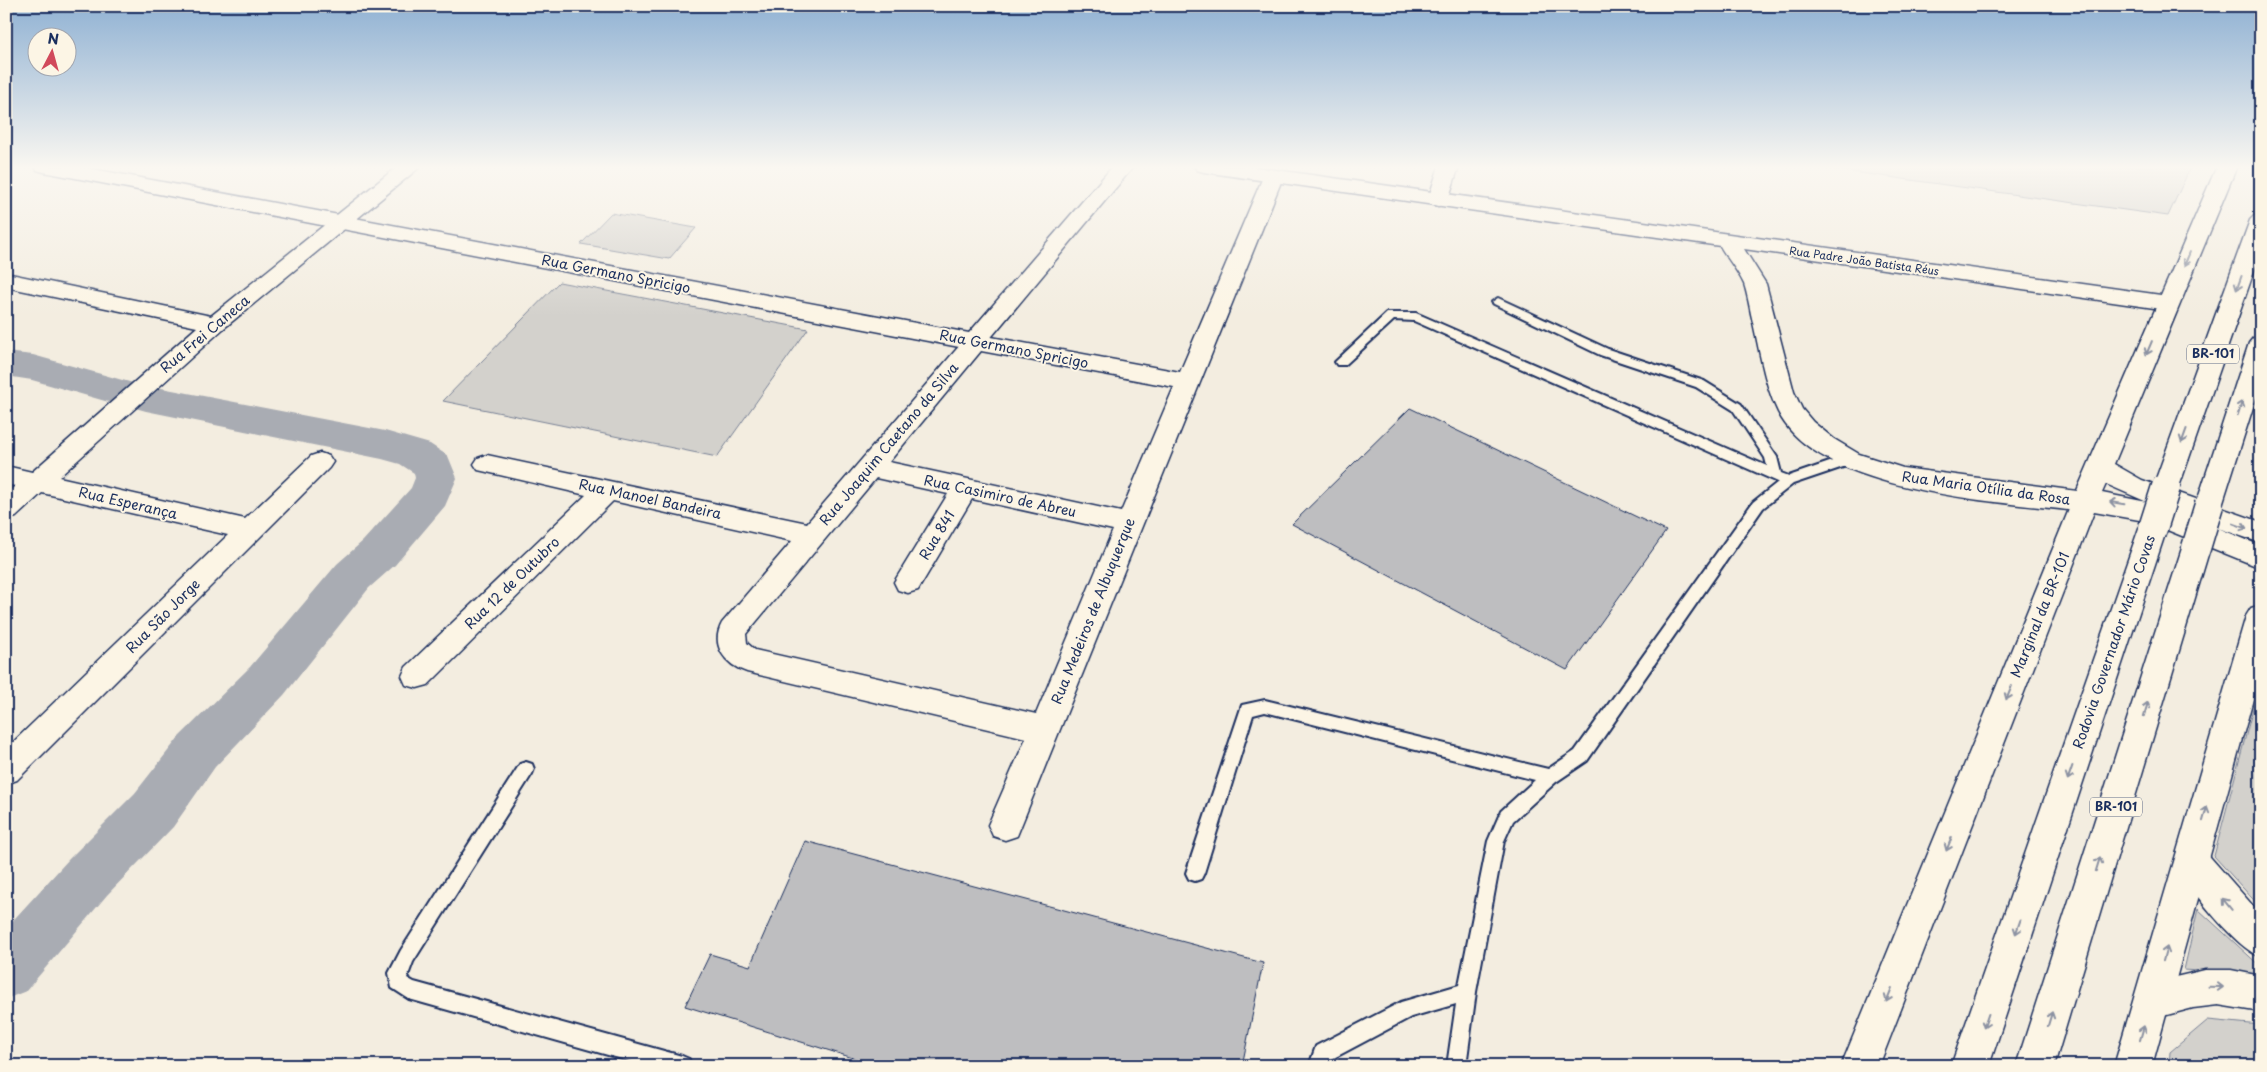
<svg xmlns="http://www.w3.org/2000/svg" width="2267" height="1072" viewBox="0 0 2267 1072" font-family="'Playpen Sans',sans-serif">
<style>
.green{fill:#d3d1cc;stroke:#778095}
.lines{fill:none;stroke-linecap:round;stroke-linejoin:round}
.river{fill:#a9acb3;fill-rule:evenodd}
.building{fill:#bebec0;stroke:#1b2f5e}
.lane-casing{stroke:#1b2f5e;stroke-width:4}
.street-casing{stroke:#1b2f5e;stroke-width:3}
.secondary-casing{stroke:#1b2f5e;stroke-width:3}
.primary-casing{stroke:#1b2f5e;stroke-width:3}
.highway-casing{stroke:#1b2f5e;stroke-width:3}
.lane{fill:#fcf5e5;fill-rule:evenodd}
.street{fill:#fcf5e5;fill-rule:evenodd}
.secondary{fill:#fcf5e5;fill-rule:evenodd}
.primary{fill:#fcf5e5;fill-rule:evenodd}
.highway{fill:#fcf5e5;fill-rule:evenodd}
.highway-bridge-casing{stroke:#1b2f5e;stroke-width:31;stroke-linecap:butt}
.highway-bridge{stroke:#fcf5e5;stroke-width:28}
.oneway{stroke:#8c92a2}
.labels{text-anchor:middle;stroke-width:4;stroke-linejoin:round;paint-order:stroke}
.far-street-label{font-size:11px;fill:#1b2f5e;stroke:#fcf5e5}
.shield{fill:#fcf5e5;stroke:#5e6a86;stroke-width:1}
.shield-label{font-size:12px;font-weight:bold;fill:#1b2f5e}
.street-label{font-size:14px;fill:#1b2f5e;stroke:#fcf5e5}
</style>
<rect width="100%" height="100%" fill="#f3ede0"/>
<filter id="ink" filterUnits="userSpaceOnUse"><feTurbulence type="fractalNoise" baseFrequency=".02" numOctaves="2"/><feDisplacementMap in="SourceGraphic" scale="10" xChannelSelector="R" yChannelSelector="G"/><feConvolveMatrix kernelMatrix="1 2 1 2 8 2 1 2 1" color-interpolation-filters="sRGB"/></filter>
<g filter="url(#ink)">
<path class="green" d="M 1810,166 L 2191,166 L 2168,216 Z
M 611,213 L 696,228 L 669,259 L 581,244 Z
M 559,282 L 808,329 L 717,457 L 443,401 Z
M 2261,678 L 2261,908 L 2214,856 Z
M 2198,909 L 2261,967 L 2261,979 L 2239,974 L 2184,970 Z
M 2208,1020 L 2261,1025 L 2261,1066 L 2169,1066 L 2170,1052 Z"/>
<g class="lines">
<path class="river" d="M 6,352 L 33,355 L 133,383 L 136,388 L 146,385 L 385,431 L 430,444 L 448,456 L 457,478 L 445,506 L 395,565 L 369,588 L 284,695 L 215,767 L 173,827 L 107,895 L 26,991 L 6,999 L 6,928 L 69,859 L 135,793 L 179,737 L 250,667 L 337,564 L 363,541 L 411,488 L 415,478 L 414,473 L 400,464 L 382,459 L 146,411 L 132,407 L 129,402 L 119,405 L 32,380 L 6,376 Z"/>
</g>
<path class="building" d="M 1410,408 L 1666,531 L 1567,670 L 1292,524 Z
M 805,841 L 1263,963 L 1242,1066 L 879,1066 L 685,1006 L 710,954 L 750,966 Z"/>
<g class="lines">
<defs>
<path id="lane" d="M 1498,298 L 1608,349 L 1704,381 L 1741,404 L 1777,457 L 1781,473 L 1789,476 L 1850,455 L 1856,460 L 1855,463 L 1793,484 L 1763,508 L 1587,761 L 1556,782 L 1513,821 L 1504,841 L 1476,992 L 1466,1066 L 1447,1066 L 1456,1004 L 1411,1017 L 1330,1060 L 1328,1066 L 1309,1066 L 1316,1046 L 1401,1002 L 1459,985 L 1488,841 L 1501,811 L 1535,780 L 1265,712 L 1253,715 L 1204,873 L 1201,879 L 1195,881 L 1189,879 L 1186,873 L 1242,705 L 1265,700 L 1548,769 L 1575,751 L 1753,502 L 1778,482 L 1414,321 L 1394,320 L 1345,365 L 1337,365 L 1335,362 L 1387,313 L 1416,313 L 1767,466 L 1765,458 L 1733,410 L 1696,387 L 1600,355 L 1494,304 L 1492,302 Z
M 526,762 L 532,764 L 534,769 L 532,774 L 413,962 L 407,978 L 414,982 L 682,1056 L 689,1059 L 691,1066 L 647,1066 L 409,999 L 392,988 L 389,973 L 401,950 L 520,764 Z"/>
<path id="street" d="M 398,166 L 421,166 L 223,329 L 59,477 L 245,519 L 311,456 L 320,453 L 329,456 L 333,462 L 329,468 L 17,780 L 6,784 L 6,749 L 228,535 L 42,493 L 16,517 L 6,520 L 6,494 L 15,486 L 6,484 L 6,466 L 32,472 L 197,327 L 6,287 L 6,273 L 211,316 Z
M 1439,166 L 1459,166 L 1448,200 L 1445,204 L 1438,206 L 1431,204 L 1428,200 Z
M 1273,171 L 1280,173 L 1283,177 L 1017,836 L 1005,840 L 993,836 L 988,825 L 1026,738 L 747,672 C 725,665 710,645 722,623 L 792,541 L 613,501 L 428,685 L 417,688 L 406,685 L 402,676 L 406,667 L 586,495 L 478,470 L 474,464 L 478,458 L 487,455 L 807,523 L 967,337 L 975,334 L 1180,372 L 1263,177 L 1266,173 ZM 981,351 L 1174,387 L 1121,512 L 889,462 ZM 876,478 L 948,494 L 894,582 L 898,590 L 908,593 L 918,590 L 972,499 L 1113,530 L 1036,714 L 755,650 L 747,643 L 746,634 Z
M 2192,845 L 2204,850 L 2261,915 L 2261,957 C 2235,947 2187,887 2175,861 L 2180,850 Z
M 2205,970 L 2231,970 L 2261,976 L 2261,1012 L 2218,1005 L 2193,1008 L 2152,1019 L 2139,1014 L 2134,1001 L 2139,988 L 2167,979 Z"/>
<path id="secondary" d="M 34,166 L 77,166 L 969,333 L 1113,166 L 1134,166 L 983,347 L 975,350 L 44,172 L 37,170 Z
M 1194,166 L 1248,166 L 2168,296 L 2176,298 L 2179,303 L 2176,308 L 2168,310 L 1744,249 L 1766,284 L 1794,392 L 1802,409 L 1813,422 L 1834,439 L 1859,454 L 1903,468 L 2085,492 L 2094,495 L 2098,502 L 2094,509 L 2085,512 C 2005,502 1818,494 1778,412 C 1763,382 1759,346 1751,314 C 1749,304 1747,293 1744,284 C 1738,271 1727,258 1720,246 L 1204,172 L 1197,170 Z"/>
<path id="primary" d="M 2217,166 L 2237,166 L 2114,464 L 2142,480 L 2261,522 L 2261,543 L 2218,528 L 2261,546 L 2261,568 L 2145,521 L 2094,512 L 1879,1066 L 1841,1066 L 2072,502 ZM 2106,484 L 2147,502 L 2102,493 Z
M 2261,605 L 2261,670 L 2152,1066 L 2114,1066 L 2246,616 L 2251,608 Z"/>
<path id="highway" d="M 2261,214 L 2261,251 L 2179,487 L 2175,494 L 2166,497 L 2157,494 L 2153,487 L 2250,220 L 2254,216 Z
M 2261,336 L 2261,382 L 2222,505 L 2219,512 L 2209,515 L 2199,512 L 2196,505 L 2249,343 L 2253,338 Z
M 2153,518 L 2163,521 L 2167,528 L 1989,1066 L 1951,1066 L 2139,528 L 2143,521 Z
M 2196,538 L 2206,541 L 2210,548 L 2054,1066 L 2016,1066 L 2182,548 L 2186,541 Z"/>
</defs>
<use href="#lane" class="lane-casing"/>
<use href="#street" class="street-casing"/>
<use href="#secondary" class="secondary-casing"/>
<use href="#primary" class="primary-casing"/>
<use href="#highway" class="highway-casing"/>
<use href="#lane" class="lane"/>
<use href="#street" class="street"/>
<use href="#secondary" class="secondary"/>
<use href="#primary" class="primary"/>
<use href="#highway" class="highway"/>
<defs>
<path id="highway-bridge" d="M 2153,528 L 2166,487
M 2196,548 L 2209,505"/>
</defs>
<use href="#highway-bridge" class="highway-bridge-casing"/>
<use href="#highway-bridge" class="highway-bridge"/>
</g>
<defs><path id="oneway-shaft" d="M-6 0H5M1.5-3L5.5 0L1.5 3" fill="none" stroke-width="1.6" stroke-linecap="round" stroke-linejoin="round" transform="scale(1.25)"/></defs>
<g class="oneway">
<use href="#oneway-shaft" transform="translate(2187 259) rotate(113)"/>
<use href="#oneway-shaft" transform="translate(2239 283) rotate(110)"/>
<use href="#oneway-shaft" transform="translate(2149 348) rotate(113)"/>
<use href="#oneway-shaft" transform="translate(2240 408) rotate(-72)"/>
<use href="#oneway-shaft" transform="translate(2184 436) rotate(110)"/>
<use href="#oneway-shaft" transform="translate(2117 503) rotate(-171)"/>
<use href="#oneway-shaft" transform="translate(2240 526) rotate(20)"/>
<use href="#oneway-shaft" transform="translate(2009 693) rotate(112)"/>
<use href="#oneway-shaft" transform="translate(2146 709) rotate(-73)"/>
<use href="#oneway-shaft" transform="translate(2070 773) rotate(109)"/>
<use href="#oneway-shaft" transform="translate(2205 814) rotate(-74)"/>
<use href="#oneway-shaft" transform="translate(1949 844) rotate(112)"/>
<use href="#oneway-shaft" transform="translate(2098 864) rotate(-73)"/>
<use href="#oneway-shaft" transform="translate(2227 904) rotate(-129)"/>
<use href="#oneway-shaft" transform="translate(2018 927) rotate(109)"/>
<use href="#oneway-shaft" transform="translate(2165 954) rotate(-74)"/>
<use href="#oneway-shaft" transform="translate(2216 987) rotate(1)"/>
<use href="#oneway-shaft" transform="translate(1889 995) rotate(112)"/>
<use href="#oneway-shaft" transform="translate(2050 1019) rotate(-73)"/>
<use href="#oneway-shaft" transform="translate(1986 1021) rotate(109)"/>
<use href="#oneway-shaft" transform="translate(2142 1033) rotate(-74)"/>
</g>
</g>
<linearGradient id="sky" x2="0" y2="1"><stop stop-color="#8fb1d3"/><stop offset="0.53" stop-color="#faf7f1"/><stop offset="1" stop-color="#faf7f1" stop-opacity="0"/></linearGradient>
<rect width="2267" height="316" fill="url(#sky)"/>
<g class="labels">
<g class="far-street-label">
<text transform="translate(1864 261) rotate(8)" y="4">Rua Padre João Batista Réus</text>
</g>
<g class="shield">
<rect x="2187" y="344.5" width="52" height="19" rx="4"/>
<rect x="2090" y="797.5" width="52" height="19" rx="4"/>
</g>
<g class="shield-label">
<text x="2213" y="358">BR-101</text>
<text x="2116" y="811">BR-101</text>
</g>
<g class="street-label">
<text transform="translate(616 274) rotate(11)" y="5">Rua Germano Spricigo</text>
<text transform="translate(205 334) rotate(-40)" y="5">Rua Frei Caneca</text>
<text transform="translate(1014 349) rotate(11)" y="5">Rua Germano Spricigo</text>
<text transform="translate(889 444) rotate(-50)" y="5">Rua Joaquim Caetano da Silva</text>
<text transform="translate(1986 488) rotate(8)" y="5">Rua Maria Otília da Rosa</text>
<text transform="translate(1000 496) rotate(12)" y="5">Rua Casimiro de Abreu</text>
<text transform="translate(650 499) rotate(12)" y="5">Rua Manoel Bandeira</text>
<text transform="translate(128 503) rotate(13)" y="5">Rua Esperança</text>
<text transform="translate(937 535) rotate(-59)" y="5">Rua 841</text>
<text transform="translate(512 583) rotate(-44)" y="5">Rua 12 de Outubro</text>
<text transform="translate(1093 611) rotate(-68)" y="5">Rua Medeiros de Albuquerque</text>
<text transform="translate(2040 615) rotate(-68)" y="5">Marginal da BR-101</text>
<text transform="translate(163 616) rotate(-45)" y="5">Rua São Jorge</text>
<text transform="translate(2114 642) rotate(-71)" y="5">Rodovia Governador Mário Covas</text>
</g>
</g>
<rect width="2267" height="1072" fill="none" stroke="#fcf5e5" stroke-width="25"/>
<rect x="12" y="12" width="2242" height="1047" fill="none" stroke="#1b2f5e" stroke-width="2" filter="url(#ink)"/>
<g transform="translate(52 52) rotate(6)"><circle r="24" fill="#fcf5e5" stroke="#a2a6af"/>
<path d="M0-4L9 19L0 12L-9 19Z" fill="#d1495b"/>
<text y="-8" font-size="14" font-weight="bold" text-anchor="middle" fill="#1b2f5e">N</text>
</g>
</svg>
